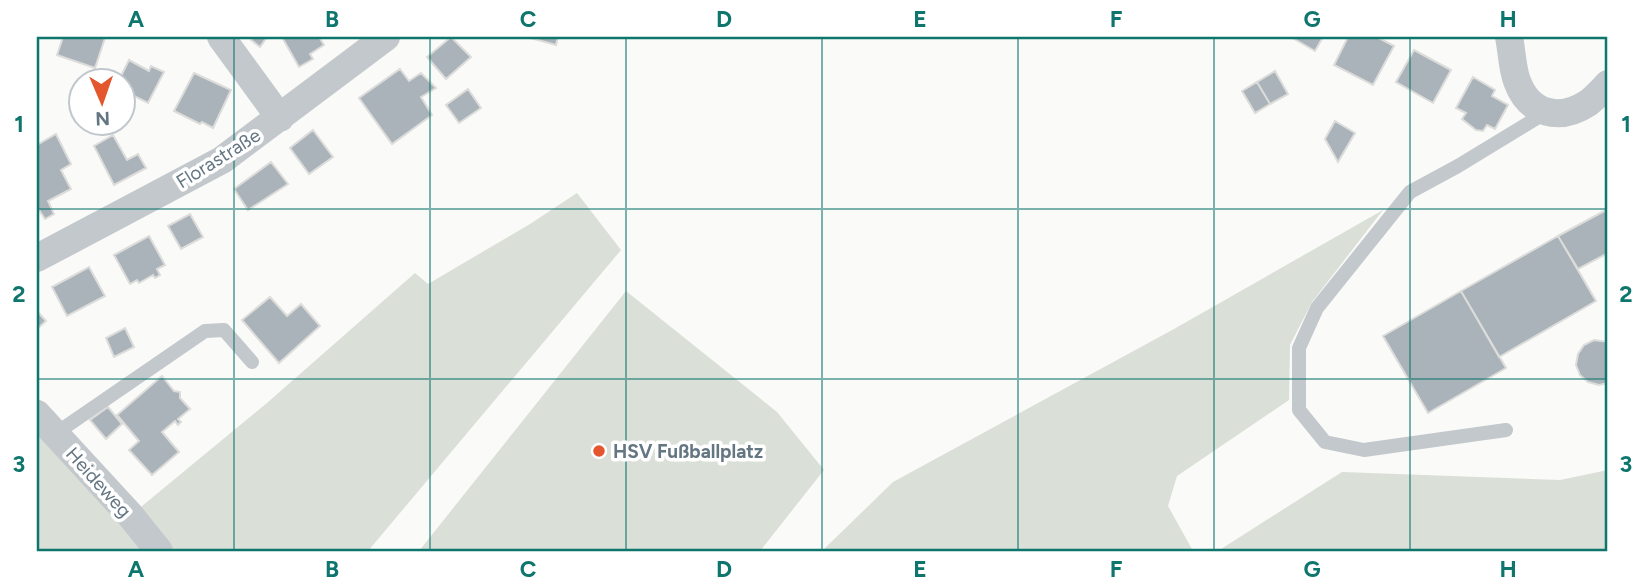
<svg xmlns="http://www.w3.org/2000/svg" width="1645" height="588" viewBox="0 0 1645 588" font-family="Figtree,sans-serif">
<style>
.green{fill:#dadfd7}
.building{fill:#aab3b9;stroke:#dcdcda;stroke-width:2}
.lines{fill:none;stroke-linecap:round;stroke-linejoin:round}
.service{stroke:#c3c8cc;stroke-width:14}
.minor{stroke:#c3c8cc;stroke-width:28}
.grid{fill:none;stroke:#0f766e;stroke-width:2;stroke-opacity:0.55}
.poi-dot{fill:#e4572e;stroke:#fff;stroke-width:2.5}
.labels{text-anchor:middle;stroke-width:7;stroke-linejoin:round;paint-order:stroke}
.street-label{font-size:19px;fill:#657683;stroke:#fff}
.poi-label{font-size:19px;font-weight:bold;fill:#657683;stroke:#fff;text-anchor:start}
.neatline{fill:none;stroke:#0f766e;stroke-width:2.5}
.grid-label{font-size:23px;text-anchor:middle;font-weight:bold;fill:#0f766e}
</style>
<rect width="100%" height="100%" fill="#fafaf8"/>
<path class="green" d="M 577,193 L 621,250 L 368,551 L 172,551 L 136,511 L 267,403 L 415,273 L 428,284 L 530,224 Z
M 1383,210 L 1312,302 L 1290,345 L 1289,400 L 1177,476 L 1168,506 L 1193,551 L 822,551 L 893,482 L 1174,329 Z
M 626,291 L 777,412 L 824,470 L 760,551 L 419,551 Z
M 37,428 L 144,551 L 37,551 Z
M 1608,470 L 1608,551 L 1218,551 L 1342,472 L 1560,480 Z"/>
<path class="building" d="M 63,37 L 105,38 L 95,68 L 57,55 Z
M 254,37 L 267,37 L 260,47 L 251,40 Z
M 286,37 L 319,37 L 324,45 L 310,54 L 313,59 L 299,67 L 283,39 Z
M 451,37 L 471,57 L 446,79 L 427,57 Z
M 527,37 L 558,37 L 556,45 Z
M 1291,37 L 1323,37 L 1315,51 Z
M 1348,37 L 1377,37 L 1394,46 L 1373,85 L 1334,65 Z
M 1414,50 L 1451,70 L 1433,103 L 1396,82 Z
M 129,60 L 149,71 L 151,66 L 164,72 L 148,103 L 122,90 L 122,80 L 119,80 Z
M 400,69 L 409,81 L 421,73 L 436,88 L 421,97 L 432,115 L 392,144 L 359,98 Z
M 1275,71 L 1288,94 L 1270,104 L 1257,82 Z
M 194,73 L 231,90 L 213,128 L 202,122 L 200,124 L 174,111 Z
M 1473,77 L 1495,90 L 1492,96 L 1508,105 L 1495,129 L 1487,125 L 1483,131 L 1476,130 L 1462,119 L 1466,113 L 1456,108 Z
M 1257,82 L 1270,104 L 1255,113 L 1242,91 Z
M 468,89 L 481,108 L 459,123 L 446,105 Z
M 1335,121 L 1355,133 L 1338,162 L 1325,139 Z
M 313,130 L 333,157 L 309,174 L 290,148 Z
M 56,134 L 71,164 L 61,170 L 71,189 L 48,201 L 54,214 L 45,219 L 37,207 L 37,145 Z
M 113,135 L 127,160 L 138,154 L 146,168 L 114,185 L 94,146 Z
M 271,162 L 288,184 L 248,210 L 234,189 Z
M 1608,209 L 1608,253 L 1578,269 L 1558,236 Z
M 190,214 L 203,237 L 181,249 L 168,226 Z
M 149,236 L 165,265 L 157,269 L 160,275 L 155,278 L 153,275 L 139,283 L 137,280 L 130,284 L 114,255 Z
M 1558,236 L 1596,301 L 1499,357 L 1461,291 Z
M 89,267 L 105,296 L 67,316 L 52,287 Z
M 1461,291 L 1506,368 L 1428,413 L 1383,336 Z
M 270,297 L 287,316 L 301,304 L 320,326 L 279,363 L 242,320 Z
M 37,311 L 46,321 L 37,329 Z
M 125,328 L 134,347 L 114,357 L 106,338 Z
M 1594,340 L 1608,342 L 1608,383 L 1599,385 L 1588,382 L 1580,375 L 1576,365 L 1578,354 L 1584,345 Z
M 162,376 L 174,391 L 180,392 L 180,398 L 190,409 L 178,419 L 181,422 L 178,425 L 175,421 L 162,432 L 179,452 L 152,475 L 129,450 L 139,441 L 117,415 Z
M 108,407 L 122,424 L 106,439 L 90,420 Z"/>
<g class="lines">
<path class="service" d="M 1506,430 L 1364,450 L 1325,442 L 1299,410 L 1299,348 L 1317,308 L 1410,192 L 1458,166 L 1545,113
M 55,434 L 205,331 L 224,330 L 252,362"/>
<path class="minor" d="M 221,37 L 280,118
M 1509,37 C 1512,51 1512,68 1517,81 C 1529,114 1559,122 1588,103 C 1595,98 1602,90 1608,84
M 37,258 L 222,160 L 386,37
M 37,414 L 130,515 L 159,551"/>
</g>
<path class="grid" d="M 234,37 L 234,551M 430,37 L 430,551M 626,37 L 626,551M 822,37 L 822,551M 1018,37 L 1018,551M 1214,37 L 1214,551M 1410,37 L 1410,551M 37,209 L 1608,209M 37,379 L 1608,379"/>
<circle class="poi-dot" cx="599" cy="451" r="7"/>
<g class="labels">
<g class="street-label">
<text transform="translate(218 158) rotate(-32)" y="7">Florastraße</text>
<text transform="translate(99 482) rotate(48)" y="7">Heideweg</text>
</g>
<g class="poi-label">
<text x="613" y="458">HSV Fußballplatz</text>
</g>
</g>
<rect width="1645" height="588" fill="none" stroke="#ffffff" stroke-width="77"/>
<g transform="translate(102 102) rotate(178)"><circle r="33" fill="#ffffff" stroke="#c1c8cd" stroke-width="2"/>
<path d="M0-5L12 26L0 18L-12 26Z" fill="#e4572e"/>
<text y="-10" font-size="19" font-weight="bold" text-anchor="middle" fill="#657683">N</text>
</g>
<rect x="38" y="38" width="1568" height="512" class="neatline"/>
<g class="grid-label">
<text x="136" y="27">A</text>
<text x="332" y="27">B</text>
<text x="528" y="27">C</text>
<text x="724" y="27">D</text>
<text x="920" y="27">E</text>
<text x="1116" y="27">F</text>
<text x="1312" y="27">G</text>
<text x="1508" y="27">H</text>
<text x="19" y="132">1</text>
<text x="1626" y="132">1</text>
<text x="19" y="302">2</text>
<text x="1626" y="302">2</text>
<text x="19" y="472">3</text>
<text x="1626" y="472">3</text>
<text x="136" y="577">A</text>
<text x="332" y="577">B</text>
<text x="528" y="577">C</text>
<text x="724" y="577">D</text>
<text x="920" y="577">E</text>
<text x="1116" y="577">F</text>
<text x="1312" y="577">G</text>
<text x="1508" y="577">H</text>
</g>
</svg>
